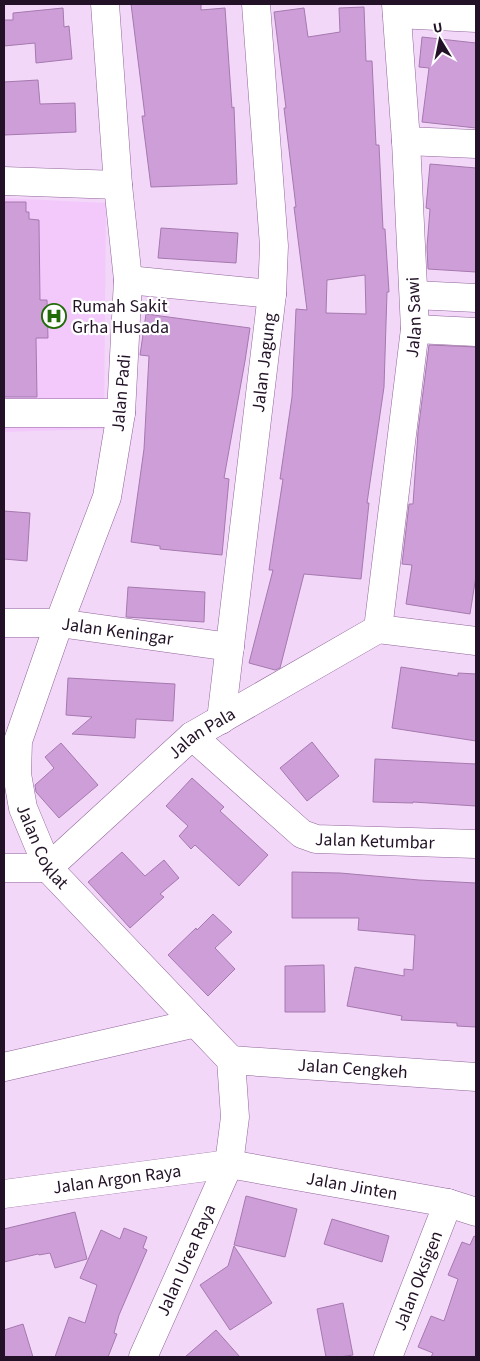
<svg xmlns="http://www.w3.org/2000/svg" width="480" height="1361" viewBox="0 0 480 1361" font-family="'Source Sans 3',sans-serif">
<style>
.built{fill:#f3c9fc}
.building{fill:#ce9ed9;stroke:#a579ae;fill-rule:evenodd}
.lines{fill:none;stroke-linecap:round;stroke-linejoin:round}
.minor-casing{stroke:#906599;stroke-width:29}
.minor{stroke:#fff;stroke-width:28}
.labels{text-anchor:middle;stroke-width:4.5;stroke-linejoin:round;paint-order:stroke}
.poi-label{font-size:18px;fill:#231227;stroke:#fff;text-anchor:start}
.street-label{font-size:18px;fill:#231227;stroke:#fff}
</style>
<rect width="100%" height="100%" fill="#f3d7f9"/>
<path class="built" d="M 4,198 L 106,203 L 104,429 L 4,432 Z"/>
<path class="building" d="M 131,4 L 201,4 L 201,10 L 225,8 L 232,108 L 234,107 L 237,184 L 151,187 L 142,116 L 145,116 Z
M 364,7 L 366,61 L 372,61 L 376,145 L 379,145 L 383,229 L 385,229 L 389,292 L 387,292 L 384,387 L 367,503 L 369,503 L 361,579 L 304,574 L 280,668 L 275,670 L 249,663 L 273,570 L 269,570 L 283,479 L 280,479 L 292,397 L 296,309 L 307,310 L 294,207 L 296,207 L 284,108 L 286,108 L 274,12 L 304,8 L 308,37 L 340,32 L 339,8 ZM 365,275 L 366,314 L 326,313 L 327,280 Z
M 63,8 L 64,27 L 69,26 L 72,59 L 36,63 L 35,43 L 4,46 L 4,20 L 13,20 L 13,13 Z
M 422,37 L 476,43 L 476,128 L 422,122 L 429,68 L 419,67 Z
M 38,80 L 40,104 L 75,103 L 76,132 L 4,135 L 4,82 Z
M 430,164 L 476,168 L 476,272 L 428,269 L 427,247 L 430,209 L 426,208 Z
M 4,202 L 26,202 L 26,212 L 29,212 L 29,219 L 39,220 L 40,300 L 47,300 L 48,338 L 36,338 L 37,397 L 4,397 Z
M 161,228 L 238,233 L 236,263 L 158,258 Z
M 146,314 L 250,328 L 245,361 L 224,478 L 229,479 L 222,555 L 160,549 L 160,546 L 131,542 L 144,449 L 149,356 L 140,355 Z
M 429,345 L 476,347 L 476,576 L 470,614 L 406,604 L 412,565 L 402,564 L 409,504 L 413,504 L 418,432 Z
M 4,511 L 30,513 L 27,561 L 4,559 Z
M 128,587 L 205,592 L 204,622 L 126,617 Z
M 401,667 L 458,676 L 458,673 L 476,674 L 476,741 L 392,728 Z
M 68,678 L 175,684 L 173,721 L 136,719 L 135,738 L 72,734 L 92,717 L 66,715 Z
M 312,742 L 339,776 L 307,801 L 280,768 Z
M 61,743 L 98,785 L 59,818 L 36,792 L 35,785 L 54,768 L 45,757 Z
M 375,759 L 476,764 L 476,806 L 413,802 L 413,803 L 373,802 Z
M 192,778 L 224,807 L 220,811 L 268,855 L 239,886 L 195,845 L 191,849 L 179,836 L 188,826 L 166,806 Z
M 122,852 L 145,876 L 164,860 L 179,878 L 160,894 L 164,897 L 130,928 L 88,882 Z
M 292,872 L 340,873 L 419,880 L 476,883 L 476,1027 L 457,1026 L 457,1023 L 401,1020 L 402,1016 L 347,1006 L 355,967 L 404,976 L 404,969 L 413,970 L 415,935 L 358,930 L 359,918 L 292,918 Z
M 213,914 L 232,932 L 215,948 L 235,969 L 208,996 L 168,955 L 196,928 L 197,930 Z
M 324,965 L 325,1012 L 285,1012 L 285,966 Z
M 246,1196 L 297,1209 L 285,1257 L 234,1245 Z
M 75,1212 L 87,1259 L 55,1268 L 50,1253 L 39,1255 L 38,1254 L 4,1262 L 4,1229 Z
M 332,1219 L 389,1236 L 382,1262 L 324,1244 Z
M 124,1228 L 147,1237 L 143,1248 L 147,1250 L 119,1315 L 114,1333 L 117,1334 L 108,1357 L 55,1357 L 69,1317 L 85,1323 L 97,1285 L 80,1278 L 101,1230 L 120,1239 Z
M 474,1236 L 476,1237 L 476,1357 L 431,1357 L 433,1353 L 418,1347 L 431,1316 L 444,1321 L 458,1279 L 448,1275 L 462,1242 L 470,1245 Z
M 234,1246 L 272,1303 L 230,1330 L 200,1285 L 228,1266 Z
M 343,1303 L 353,1355 L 339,1357 L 326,1357 L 317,1309 Z
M 23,1324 L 33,1357 L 4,1357 L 4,1330 Z
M 216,1330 L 240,1357 L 185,1357 Z"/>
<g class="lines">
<defs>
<g id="minor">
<path id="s1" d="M 105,4 L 118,185 L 128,280 L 121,413 L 107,497 L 59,623 L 18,741 L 17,774 L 23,808 L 48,868 L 231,1060 L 235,1117 L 229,1164 L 143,1357"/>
<path d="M 397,14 L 476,18"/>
<path d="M 406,141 L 476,144"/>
<path d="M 4,181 L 118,185"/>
<path d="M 128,280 L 272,294"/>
<path d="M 414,295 L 476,298"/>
<path d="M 415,329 L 476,332"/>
<path d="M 4,413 L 121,413"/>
<path id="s2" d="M 4,623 L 59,623 L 230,647"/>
<path id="s3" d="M 378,629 L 415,329 L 406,141 L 396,4"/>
<path d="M 378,629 L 476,641"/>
<path id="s4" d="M 221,720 L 272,294 L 274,246 L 256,4"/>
<path id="s5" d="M 192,736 L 302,834 L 316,839 L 476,844"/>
<path id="s6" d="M 4,868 L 48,868 L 192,736 L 378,629"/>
<path id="s7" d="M 231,1060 L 476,1077"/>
<path d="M 4,1067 L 196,1023"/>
<path id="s8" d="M 4,1194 L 229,1164 L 448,1203 L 476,1212"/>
<path id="s9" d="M 388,1357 L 448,1203"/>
</g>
</defs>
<use href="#minor" class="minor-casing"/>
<use href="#minor" class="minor"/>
</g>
<defs>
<symbol id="hospital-ring" viewBox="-11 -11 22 22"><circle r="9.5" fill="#fff" stroke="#216b09" stroke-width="1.5"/><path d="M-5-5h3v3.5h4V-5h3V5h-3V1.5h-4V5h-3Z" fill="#216b09"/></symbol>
</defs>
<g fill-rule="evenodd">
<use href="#hospital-ring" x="40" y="302" width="28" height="28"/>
</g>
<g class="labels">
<g class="poi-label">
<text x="72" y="312">Rumah Sakit<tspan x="72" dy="21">Grha Husada</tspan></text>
</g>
<g class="street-label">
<text dy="6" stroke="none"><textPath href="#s3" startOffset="314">Jalan Sawi</textPath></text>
<text dy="6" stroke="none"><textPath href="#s4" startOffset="360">Jalan Jagung</textPath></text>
<text transform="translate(121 393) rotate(-85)" y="6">Jalan Padi</text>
<text dy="6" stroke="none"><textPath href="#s2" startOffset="114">Jalan Keningar</textPath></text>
<text dy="6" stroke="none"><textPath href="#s6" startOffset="249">Jalan Pala</textPath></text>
<text dy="6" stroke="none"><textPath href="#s5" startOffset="221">Jalan Ketumbar</textPath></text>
<text dy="6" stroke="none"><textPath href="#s1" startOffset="866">Jalan Coklat</textPath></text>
<text dy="6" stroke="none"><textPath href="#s7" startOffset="122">Jalan Cengkeh</textPath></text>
<text dy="6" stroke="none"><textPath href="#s8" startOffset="114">Jalan Argon Raya</textPath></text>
<text dy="6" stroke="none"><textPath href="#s8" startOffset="352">Jalan Jinten</textPath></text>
<text transform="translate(186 1260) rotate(-66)" y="6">Jalan Urea Raya</text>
<text dy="6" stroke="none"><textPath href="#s9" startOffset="82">Jalan Oksigen</textPath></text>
</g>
</g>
<rect width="480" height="1361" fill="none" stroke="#231227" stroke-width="10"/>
<g transform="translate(440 40) rotate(350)" stroke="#ffffff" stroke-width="4" paint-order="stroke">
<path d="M0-4L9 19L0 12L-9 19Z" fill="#231227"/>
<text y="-8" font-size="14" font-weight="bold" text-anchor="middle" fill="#231227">U</text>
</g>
</svg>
